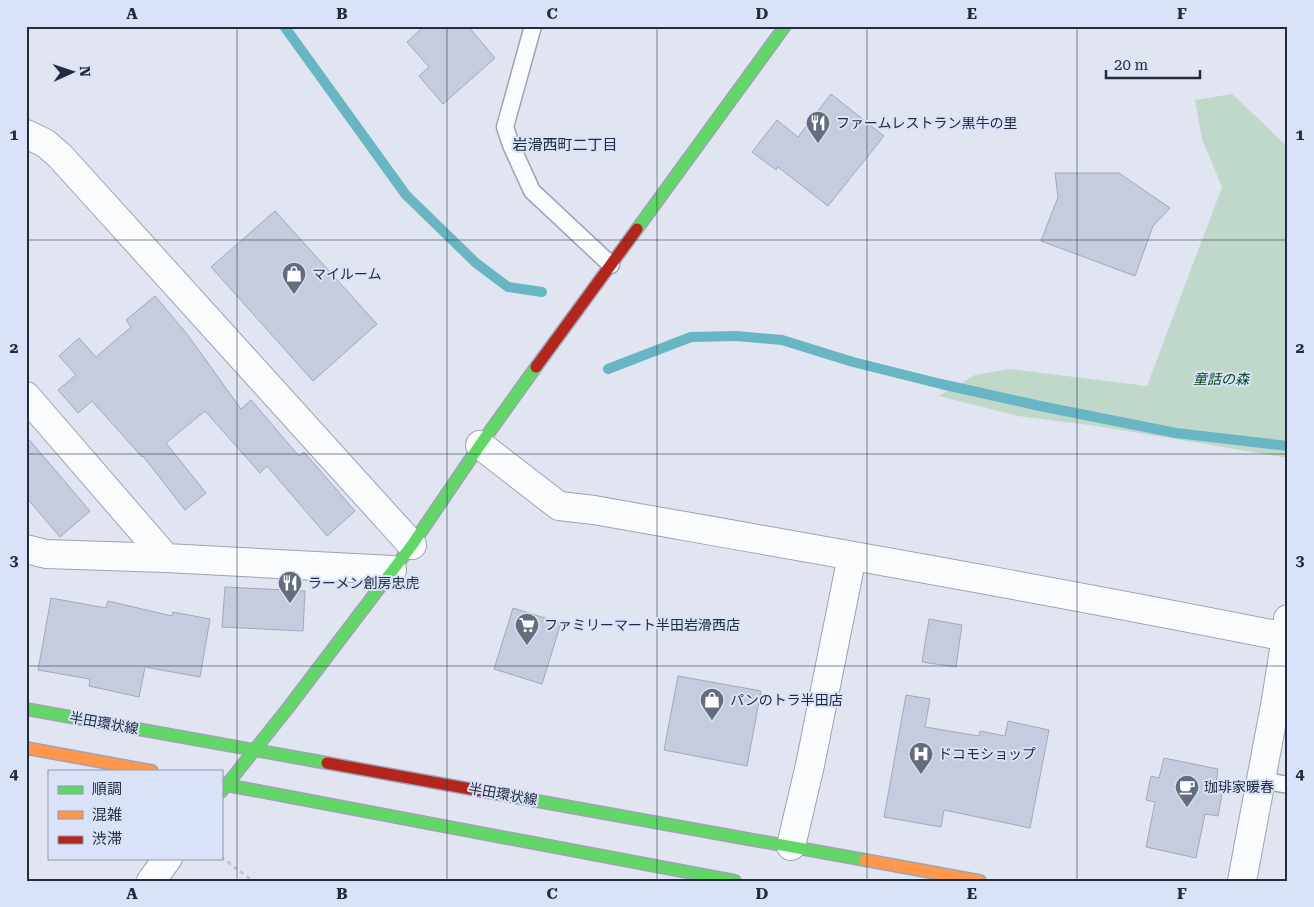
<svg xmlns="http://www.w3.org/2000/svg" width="1314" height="907" viewBox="0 0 1314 907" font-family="'Roboto Serif','Noto Sans JP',serif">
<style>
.green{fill:#c0d8c9}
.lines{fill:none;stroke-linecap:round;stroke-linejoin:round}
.stream{stroke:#68b6c3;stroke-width:10}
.building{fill:#c5ccde;stroke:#a2a8b7}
.lane-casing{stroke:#9da3b2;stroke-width:19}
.street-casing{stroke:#9da3b2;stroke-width:30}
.fast-casing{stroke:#9da3b2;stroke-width:14}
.slow-casing{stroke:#9da3b2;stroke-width:14}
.jam-casing{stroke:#9da3b2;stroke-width:14}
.path{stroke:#c3c6cc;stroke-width:3;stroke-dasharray:4 4;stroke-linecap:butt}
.lane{stroke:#fafbfd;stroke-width:16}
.street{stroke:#fafbfd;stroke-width:28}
.fast{stroke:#63d668;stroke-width:11}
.slow{stroke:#ff974d;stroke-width:11}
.jam{stroke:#b3261e;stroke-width:11}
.grid{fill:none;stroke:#232b3f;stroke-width:1;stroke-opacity:0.55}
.labels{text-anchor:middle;stroke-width:4;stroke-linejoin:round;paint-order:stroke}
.poi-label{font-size:14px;fill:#232b3f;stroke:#d9e2f8;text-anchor:start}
.park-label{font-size:14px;font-style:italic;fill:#024817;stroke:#d9e2f8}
.street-label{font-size:14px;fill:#232b3f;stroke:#d9e2f8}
.neighbourhood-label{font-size:15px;fill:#232b3f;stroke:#d9e2f8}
.neatline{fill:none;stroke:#232b3f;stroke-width:2}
.grid-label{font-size:16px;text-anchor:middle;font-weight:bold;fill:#232b3f}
</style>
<rect width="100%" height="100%" fill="#e0e5f1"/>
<path class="green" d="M 1232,94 L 1288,147 L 1288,458 L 1097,426 L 1018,416 L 939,396 L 975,375 L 1010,369 L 1147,386 L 1222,187 L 1202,139 L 1195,100 Z"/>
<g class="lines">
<path class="stream" d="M 284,26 L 406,195 L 476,263 L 508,287 L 542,292
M 608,369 L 691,337 L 736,336 L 782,340 L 853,362 L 941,384 L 1040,406 L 1176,433 L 1288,446"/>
</g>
<path class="building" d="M 424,26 L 468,26 L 495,58 L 443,104 L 419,76 L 429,67 L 407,42 Z
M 831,94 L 884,136 L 828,206 L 778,167 L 776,170 L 752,152 L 777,120 L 798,137 Z
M 1055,173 L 1119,173 L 1170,208 L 1153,226 L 1135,276 L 1041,241 L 1058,197 Z
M 275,211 L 377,324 L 313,381 L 211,267 Z
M 155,296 L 187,334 L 241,409 L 251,400 L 299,456 L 304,452 L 355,511 L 327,536 L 267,466 L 260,473 L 205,411 L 166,443 L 206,493 L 185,510 L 143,456 L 142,457 L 92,401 L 78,413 L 58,390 L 76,375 L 59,356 L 79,338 L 96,357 L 131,327 L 126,320 Z
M 26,436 L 90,511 L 60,537 L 26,497 Z
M 225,587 L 305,591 L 303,631 L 222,627 Z
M 51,598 L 106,608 L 108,601 L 172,616 L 173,612 L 210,619 L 200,677 L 145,667 L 139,697 L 89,686 L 90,679 L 38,670 Z
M 513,608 L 561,623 L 542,684 L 494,669 Z
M 929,619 L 962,625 L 956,667 L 922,662 Z
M 678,676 L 761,691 L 747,766 L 664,750 Z
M 906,695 L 930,699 L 925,727 L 979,736 L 980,731 L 1005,736 L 1008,721 L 1049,730 L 1030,828 L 944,810 L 941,827 L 884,817 Z
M 1164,758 L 1218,769 L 1216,783 L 1224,784 L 1218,816 L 1205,814 L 1196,858 L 1146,847 L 1155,802 L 1146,800 L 1151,776 L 1159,778 Z"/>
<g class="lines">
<defs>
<path id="lane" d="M 533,26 L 505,127 L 511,145 L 532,191 L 611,265
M 1261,780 L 1288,785"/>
<path id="street" d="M 26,134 L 45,143 L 60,156 L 412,545
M 26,396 L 166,558
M 480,445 L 559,506 L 594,510 C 825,551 1056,591 1286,637
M 26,549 L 46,554 L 166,558 L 392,570
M 791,846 L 810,765 L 852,556
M 151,881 L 168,858
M 1242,881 L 1276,700 L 1286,637 L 1288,619"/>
<path id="fast" d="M 637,229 L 785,26
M 26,709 L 327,763
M 221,784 L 735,881
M 221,792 L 288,708 L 412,545 L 480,445 L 536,367
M 515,797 L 865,860"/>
<path id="slow" d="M 26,748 L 152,771
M 865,860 L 980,881"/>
<path id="jam" d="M 536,367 L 637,229
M 327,763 L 515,797"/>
</defs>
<use href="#lane" class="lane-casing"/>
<use href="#street" class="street-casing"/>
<use href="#fast" class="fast-casing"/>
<use href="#slow" class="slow-casing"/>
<use href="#jam" class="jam-casing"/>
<path class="path" d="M 221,857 L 253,881"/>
<use href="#lane" class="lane"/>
<use href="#street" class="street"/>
<use href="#fast" class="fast"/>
<use href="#slow" class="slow"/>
<use href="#jam" class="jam"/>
</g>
<path class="grid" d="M 237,26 L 237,881M 447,26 L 447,881M 657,26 L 657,881M 867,26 L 867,881M 1077,26 L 1077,881M 26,240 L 1288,240M 26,454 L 1288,454M 26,666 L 1288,666"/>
<defs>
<symbol id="restaurant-pin" viewBox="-11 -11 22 30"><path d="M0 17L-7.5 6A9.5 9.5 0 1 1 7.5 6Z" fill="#656c7d" stroke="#d9e2f8"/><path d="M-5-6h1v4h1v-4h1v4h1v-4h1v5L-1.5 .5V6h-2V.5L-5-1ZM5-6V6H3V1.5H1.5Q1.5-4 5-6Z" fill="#fff"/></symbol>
<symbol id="shop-pin" viewBox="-11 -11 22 30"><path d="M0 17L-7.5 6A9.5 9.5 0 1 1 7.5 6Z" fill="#656c7d" stroke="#d9e2f8"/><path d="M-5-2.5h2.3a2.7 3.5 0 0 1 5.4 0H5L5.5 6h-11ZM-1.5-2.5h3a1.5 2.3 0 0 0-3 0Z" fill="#fff"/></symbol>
<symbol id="supermarket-pin" viewBox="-11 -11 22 30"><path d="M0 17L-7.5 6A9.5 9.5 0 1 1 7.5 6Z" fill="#656c7d" stroke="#d9e2f8"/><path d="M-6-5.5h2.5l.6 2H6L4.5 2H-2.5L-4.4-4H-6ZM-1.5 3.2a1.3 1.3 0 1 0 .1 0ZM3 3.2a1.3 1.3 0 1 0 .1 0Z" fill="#fff"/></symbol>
<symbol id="hospital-pin" viewBox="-11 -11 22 30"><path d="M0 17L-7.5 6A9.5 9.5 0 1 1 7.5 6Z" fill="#656c7d" stroke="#d9e2f8"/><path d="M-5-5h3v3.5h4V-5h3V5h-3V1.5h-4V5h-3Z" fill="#fff"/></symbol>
<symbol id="cafe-pin" viewBox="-11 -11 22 30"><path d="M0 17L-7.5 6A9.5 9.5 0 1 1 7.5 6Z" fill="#656c7d" stroke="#d9e2f8"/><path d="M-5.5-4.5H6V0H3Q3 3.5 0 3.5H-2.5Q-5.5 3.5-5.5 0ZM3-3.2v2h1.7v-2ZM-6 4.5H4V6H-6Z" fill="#fff"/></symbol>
</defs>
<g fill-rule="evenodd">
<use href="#restaurant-pin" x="804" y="109" width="28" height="38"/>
<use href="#shop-pin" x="280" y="260" width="28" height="38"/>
<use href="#restaurant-pin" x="276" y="569" width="28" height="38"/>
<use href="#supermarket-pin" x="513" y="611" width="28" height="38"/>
<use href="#shop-pin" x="698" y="686" width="28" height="38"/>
<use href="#hospital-pin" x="907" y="740" width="28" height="38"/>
<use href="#cafe-pin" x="1173" y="773" width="28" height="38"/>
</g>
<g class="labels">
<g class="poi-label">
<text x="836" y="128">ファームレストラン黒牛の里</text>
<text x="312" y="279">マイルーム</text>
<text x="308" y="588">ラーメン創房忠虎</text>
<text x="544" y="630">ファミリーマート半田岩滑西店</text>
<text x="730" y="705">パンのトラ半田店</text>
<text x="938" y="759">ドコモショップ</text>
<text x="1204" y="792">珈琲家暖春</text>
</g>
<g class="park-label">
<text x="1221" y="384">童話の森</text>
</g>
<g class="street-label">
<text transform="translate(104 723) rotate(10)" y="5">半田環状線</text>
<text transform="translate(503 794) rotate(10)" y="5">半田環状線</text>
</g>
<g class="neighbourhood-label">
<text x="565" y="150">岩滑西町二丁目</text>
</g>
</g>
<rect width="1314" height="907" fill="none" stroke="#d9e2f8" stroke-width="55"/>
<rect x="48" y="770" width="175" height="90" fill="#d9e2f8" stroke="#9099ae"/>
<rect x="58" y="786" width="25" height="8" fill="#63d668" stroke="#9099ae"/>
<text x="92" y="794" font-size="15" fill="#232b3f">順調</text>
<rect x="58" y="811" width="25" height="8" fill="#ff974d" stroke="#9099ae"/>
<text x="92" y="820" font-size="15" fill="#232b3f">混雑</text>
<rect x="58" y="836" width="25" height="8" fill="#b3261e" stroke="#9099ae"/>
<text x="92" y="844" font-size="15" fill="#232b3f">渋滞</text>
<g transform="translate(72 72) rotate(87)" stroke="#d9e2f8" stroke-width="4" paint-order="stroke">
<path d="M0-4L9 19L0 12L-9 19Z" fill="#232b3f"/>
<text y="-8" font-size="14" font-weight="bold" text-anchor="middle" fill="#232b3f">N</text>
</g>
<path d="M1106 70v8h94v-8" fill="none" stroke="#232b3f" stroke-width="2.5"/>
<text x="1114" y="70" font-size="15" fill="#232b3f" stroke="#d9e2f8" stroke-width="4" paint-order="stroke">20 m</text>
<rect x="28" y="28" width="1258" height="852" class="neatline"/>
<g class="grid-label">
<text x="132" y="19">A</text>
<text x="342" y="19">B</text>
<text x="552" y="19">C</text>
<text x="762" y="19">D</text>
<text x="972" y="19">E</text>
<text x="1182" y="19">F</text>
<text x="14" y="140">1</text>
<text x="1300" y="140">1</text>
<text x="14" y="353">2</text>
<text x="1300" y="353">2</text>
<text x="14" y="566">3</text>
<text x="1300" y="566">3</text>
<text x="14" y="779">4</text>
<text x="1300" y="779">4</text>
<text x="132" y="899">A</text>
<text x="342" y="899">B</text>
<text x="552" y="899">C</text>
<text x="762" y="899">D</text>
<text x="972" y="899">E</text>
<text x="1182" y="899">F</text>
</g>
</svg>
